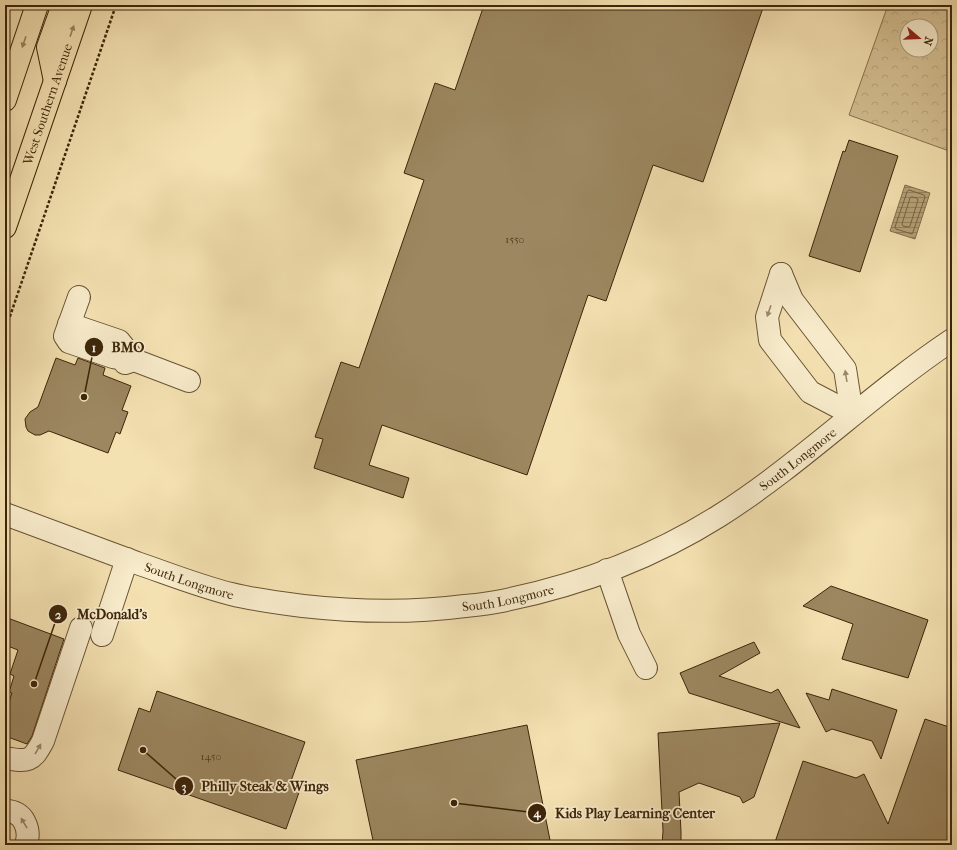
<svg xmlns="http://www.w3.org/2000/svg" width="957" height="850" viewBox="0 0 957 850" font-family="'IM FELL French Canon',serif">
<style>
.park{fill:url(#park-crowns);stroke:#88734e;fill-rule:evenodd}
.water{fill:url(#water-rules);stroke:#856f4c}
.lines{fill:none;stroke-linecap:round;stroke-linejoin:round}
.shore{stroke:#786340;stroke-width:1}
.building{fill:#9c8760;stroke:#3c2509}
.minor-casing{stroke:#6a5433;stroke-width:24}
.major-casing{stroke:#3c2509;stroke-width:24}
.path{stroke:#3c2509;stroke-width:2.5;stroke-dasharray:3 2;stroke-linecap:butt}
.minor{stroke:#f8eccc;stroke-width:22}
.major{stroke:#f4e1b1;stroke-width:22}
.oneway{fill:#98835d}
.oneway2{fill:#9a886a}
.labels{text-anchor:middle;stroke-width:3.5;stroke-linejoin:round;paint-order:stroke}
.number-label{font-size:11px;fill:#543e1f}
.street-label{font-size:13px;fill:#3c2509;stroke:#f8eccc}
.leader{fill:none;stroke:#3c2509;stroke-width:1.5}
.callout-dot{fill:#3c2509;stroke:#f8eccc;stroke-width:1.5}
.mark-label{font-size:12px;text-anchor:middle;font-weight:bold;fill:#fff}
.callout-label{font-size:14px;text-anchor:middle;font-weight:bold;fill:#3c2509;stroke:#f8eccc;stroke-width:3.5;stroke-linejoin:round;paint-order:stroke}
</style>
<defs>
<pattern id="park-crowns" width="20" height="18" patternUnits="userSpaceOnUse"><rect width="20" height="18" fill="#d5c194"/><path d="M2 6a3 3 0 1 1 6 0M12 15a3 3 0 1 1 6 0" fill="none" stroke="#b8a67e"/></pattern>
<pattern id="water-rules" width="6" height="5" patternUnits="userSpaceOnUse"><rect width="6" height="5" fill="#b5a178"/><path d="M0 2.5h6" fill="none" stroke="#948361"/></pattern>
</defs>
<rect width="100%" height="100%" fill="#f4e1b1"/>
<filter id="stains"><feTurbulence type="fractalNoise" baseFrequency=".005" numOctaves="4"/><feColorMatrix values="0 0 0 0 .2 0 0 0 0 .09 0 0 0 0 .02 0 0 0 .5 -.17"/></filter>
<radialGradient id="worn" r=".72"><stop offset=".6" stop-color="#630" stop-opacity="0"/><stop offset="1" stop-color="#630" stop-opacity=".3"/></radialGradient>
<path class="park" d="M 888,5 L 952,5 L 952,152 L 849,115 ZM 907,26 L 931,26 L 931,50 L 907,50 Z"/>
<path class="water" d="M 905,185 L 930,193 L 915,239 L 890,231 Z"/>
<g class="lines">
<path class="shore" d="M 909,190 L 924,195 L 925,197 L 913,232 L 912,234 L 896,229 L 895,227 L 907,192 Z
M 912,197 L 917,198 L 918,200 L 910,226 L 908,227 L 903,226 L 902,224 L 910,198 Z"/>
</g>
<path class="building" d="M 484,5 L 764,5 L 703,182 L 653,165 L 606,301 L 588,295 L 527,475 L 382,425 L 369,465 L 409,478 L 403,498 L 314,468 L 323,439 L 315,437 L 341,362 L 359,368 L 424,180 L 404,173 L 435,83 L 455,90 Z
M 849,140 L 898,156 L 860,272 L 809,256 L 843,151 L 845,152 Z
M 56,358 L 75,365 L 78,358 L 105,368 L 103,375 L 131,386 L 122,410 L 128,412 L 120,434 L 116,432 L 108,453 L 49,431 L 40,435 L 35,435 L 28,431 L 26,427 L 25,419 L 30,412 L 38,407 Z
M 831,586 L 928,620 L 908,678 L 842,659 L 853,624 L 803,606 Z
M 5,617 L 64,639 L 32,736 L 27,744 L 5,736 L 5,714 L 12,693 L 9,692 L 14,676 L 10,674 L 18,650 L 5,645 Z
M 754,642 L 760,653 L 719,676 L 771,693 L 778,689 L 800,728 L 689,693 L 680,673 Z
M 832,689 L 897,710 L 881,759 L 872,741 L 832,729 L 826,732 L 806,693 L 829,700 Z
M 157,691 L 305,742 L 291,781 L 302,784 L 286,829 L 118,770 L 139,708 L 150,712 Z
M 925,719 L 952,728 L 952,845 L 774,845 L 803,761 L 856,778 L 864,774 L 888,824 Z
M 780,723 L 754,797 L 743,803 L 740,797 L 699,783 L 679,792 L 681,832 L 681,845 L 662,845 L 663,831 L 658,733 Z
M 527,725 L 551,845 L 374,845 L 356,760 Z"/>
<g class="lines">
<defs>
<g id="minor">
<path d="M 781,274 L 767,317 L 770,340 L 810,392 L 852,414"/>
<path d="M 781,274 L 792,300 L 845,369 L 852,414"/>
<path d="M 79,297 L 65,336 L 69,342 L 113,357 L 134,360 L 189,381"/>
<path d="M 69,324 L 119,341 L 134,360 L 125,363"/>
<path id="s1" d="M 5,514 C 49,530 93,547 137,563 C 169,574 199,586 231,594 C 255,600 279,603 303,606 C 357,612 411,613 465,606 C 475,605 486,604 496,602 C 574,587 652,558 719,516 C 801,464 871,394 952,340"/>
<path d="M 607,570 L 629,634 L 646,668"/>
<path d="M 102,635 L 127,559"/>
<path d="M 5,758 C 28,762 32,762 43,741 L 81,628"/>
<path d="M 5,811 C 24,810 31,830 26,845"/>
</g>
<g id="major">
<path d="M 55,81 L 48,47 L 63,5"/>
<path d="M 5,100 L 37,5"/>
<path id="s2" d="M 5,227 L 81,5"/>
</g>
</defs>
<use href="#minor" class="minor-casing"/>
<use href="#major" class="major-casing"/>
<path class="path" d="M 5,331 L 116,5"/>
<use href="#minor" class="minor"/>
<use href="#major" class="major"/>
</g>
<defs><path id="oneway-solid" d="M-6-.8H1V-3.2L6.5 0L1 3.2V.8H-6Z"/></defs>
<g class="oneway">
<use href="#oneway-solid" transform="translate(72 31) rotate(-71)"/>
<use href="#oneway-solid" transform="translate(24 42) rotate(109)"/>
</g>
<g class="oneway2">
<use href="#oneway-solid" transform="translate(769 311) rotate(109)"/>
<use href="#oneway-solid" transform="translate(846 376) rotate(-99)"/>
<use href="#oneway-solid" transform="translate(38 749) rotate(-60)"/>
<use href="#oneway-solid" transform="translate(24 823) rotate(-121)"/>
</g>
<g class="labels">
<g class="number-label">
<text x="515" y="243">1550</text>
<text x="211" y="760">1450</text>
</g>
<g class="street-label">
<text dy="5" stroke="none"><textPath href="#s2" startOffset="130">West Southern Avenue</textPath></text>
<text dy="5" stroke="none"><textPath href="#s1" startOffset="844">South Longmore</textPath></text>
<text dy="5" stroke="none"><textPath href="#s1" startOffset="196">South Longmore</textPath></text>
<text dy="5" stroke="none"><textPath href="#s1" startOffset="519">South Longmore</textPath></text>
</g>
</g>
<path class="leader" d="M84 397L94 347M34 684L58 614M143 750L184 786M454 803L537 813"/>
<g class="callout-dot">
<circle cx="84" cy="397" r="4"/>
<circle cx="34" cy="684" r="4"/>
<circle cx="143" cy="750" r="4"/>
<circle cx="454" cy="803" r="4"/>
<circle cx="94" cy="347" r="10"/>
<circle cx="58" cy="614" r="10"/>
<circle cx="184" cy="786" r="10"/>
<circle cx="537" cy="813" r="10"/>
</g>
<g class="mark-label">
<text x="94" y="352">1</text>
<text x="58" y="619">2</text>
<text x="184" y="791">3</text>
<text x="537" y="817">4</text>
</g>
<g class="callout-label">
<text x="128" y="352">BMO</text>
<text x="112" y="619">McDonald's</text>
<text x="265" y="791">Philly Steak &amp; Wings</text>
<text x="635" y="818">Kids Play Learning Center</text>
</g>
<rect width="957" height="850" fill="none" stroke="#f4e1b1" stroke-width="20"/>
<rect x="6" y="6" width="945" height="838" fill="none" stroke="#3c2509" stroke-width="2"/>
<rect x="10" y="10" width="937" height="830" fill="none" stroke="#3c2509"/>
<g transform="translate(919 38) rotate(109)"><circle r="19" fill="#f8eccc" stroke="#ad9c7e"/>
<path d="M0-3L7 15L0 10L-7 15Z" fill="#8f2418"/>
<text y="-6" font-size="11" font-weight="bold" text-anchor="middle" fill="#3c2509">N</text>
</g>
<rect width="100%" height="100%" filter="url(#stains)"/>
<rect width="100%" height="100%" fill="url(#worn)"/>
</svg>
